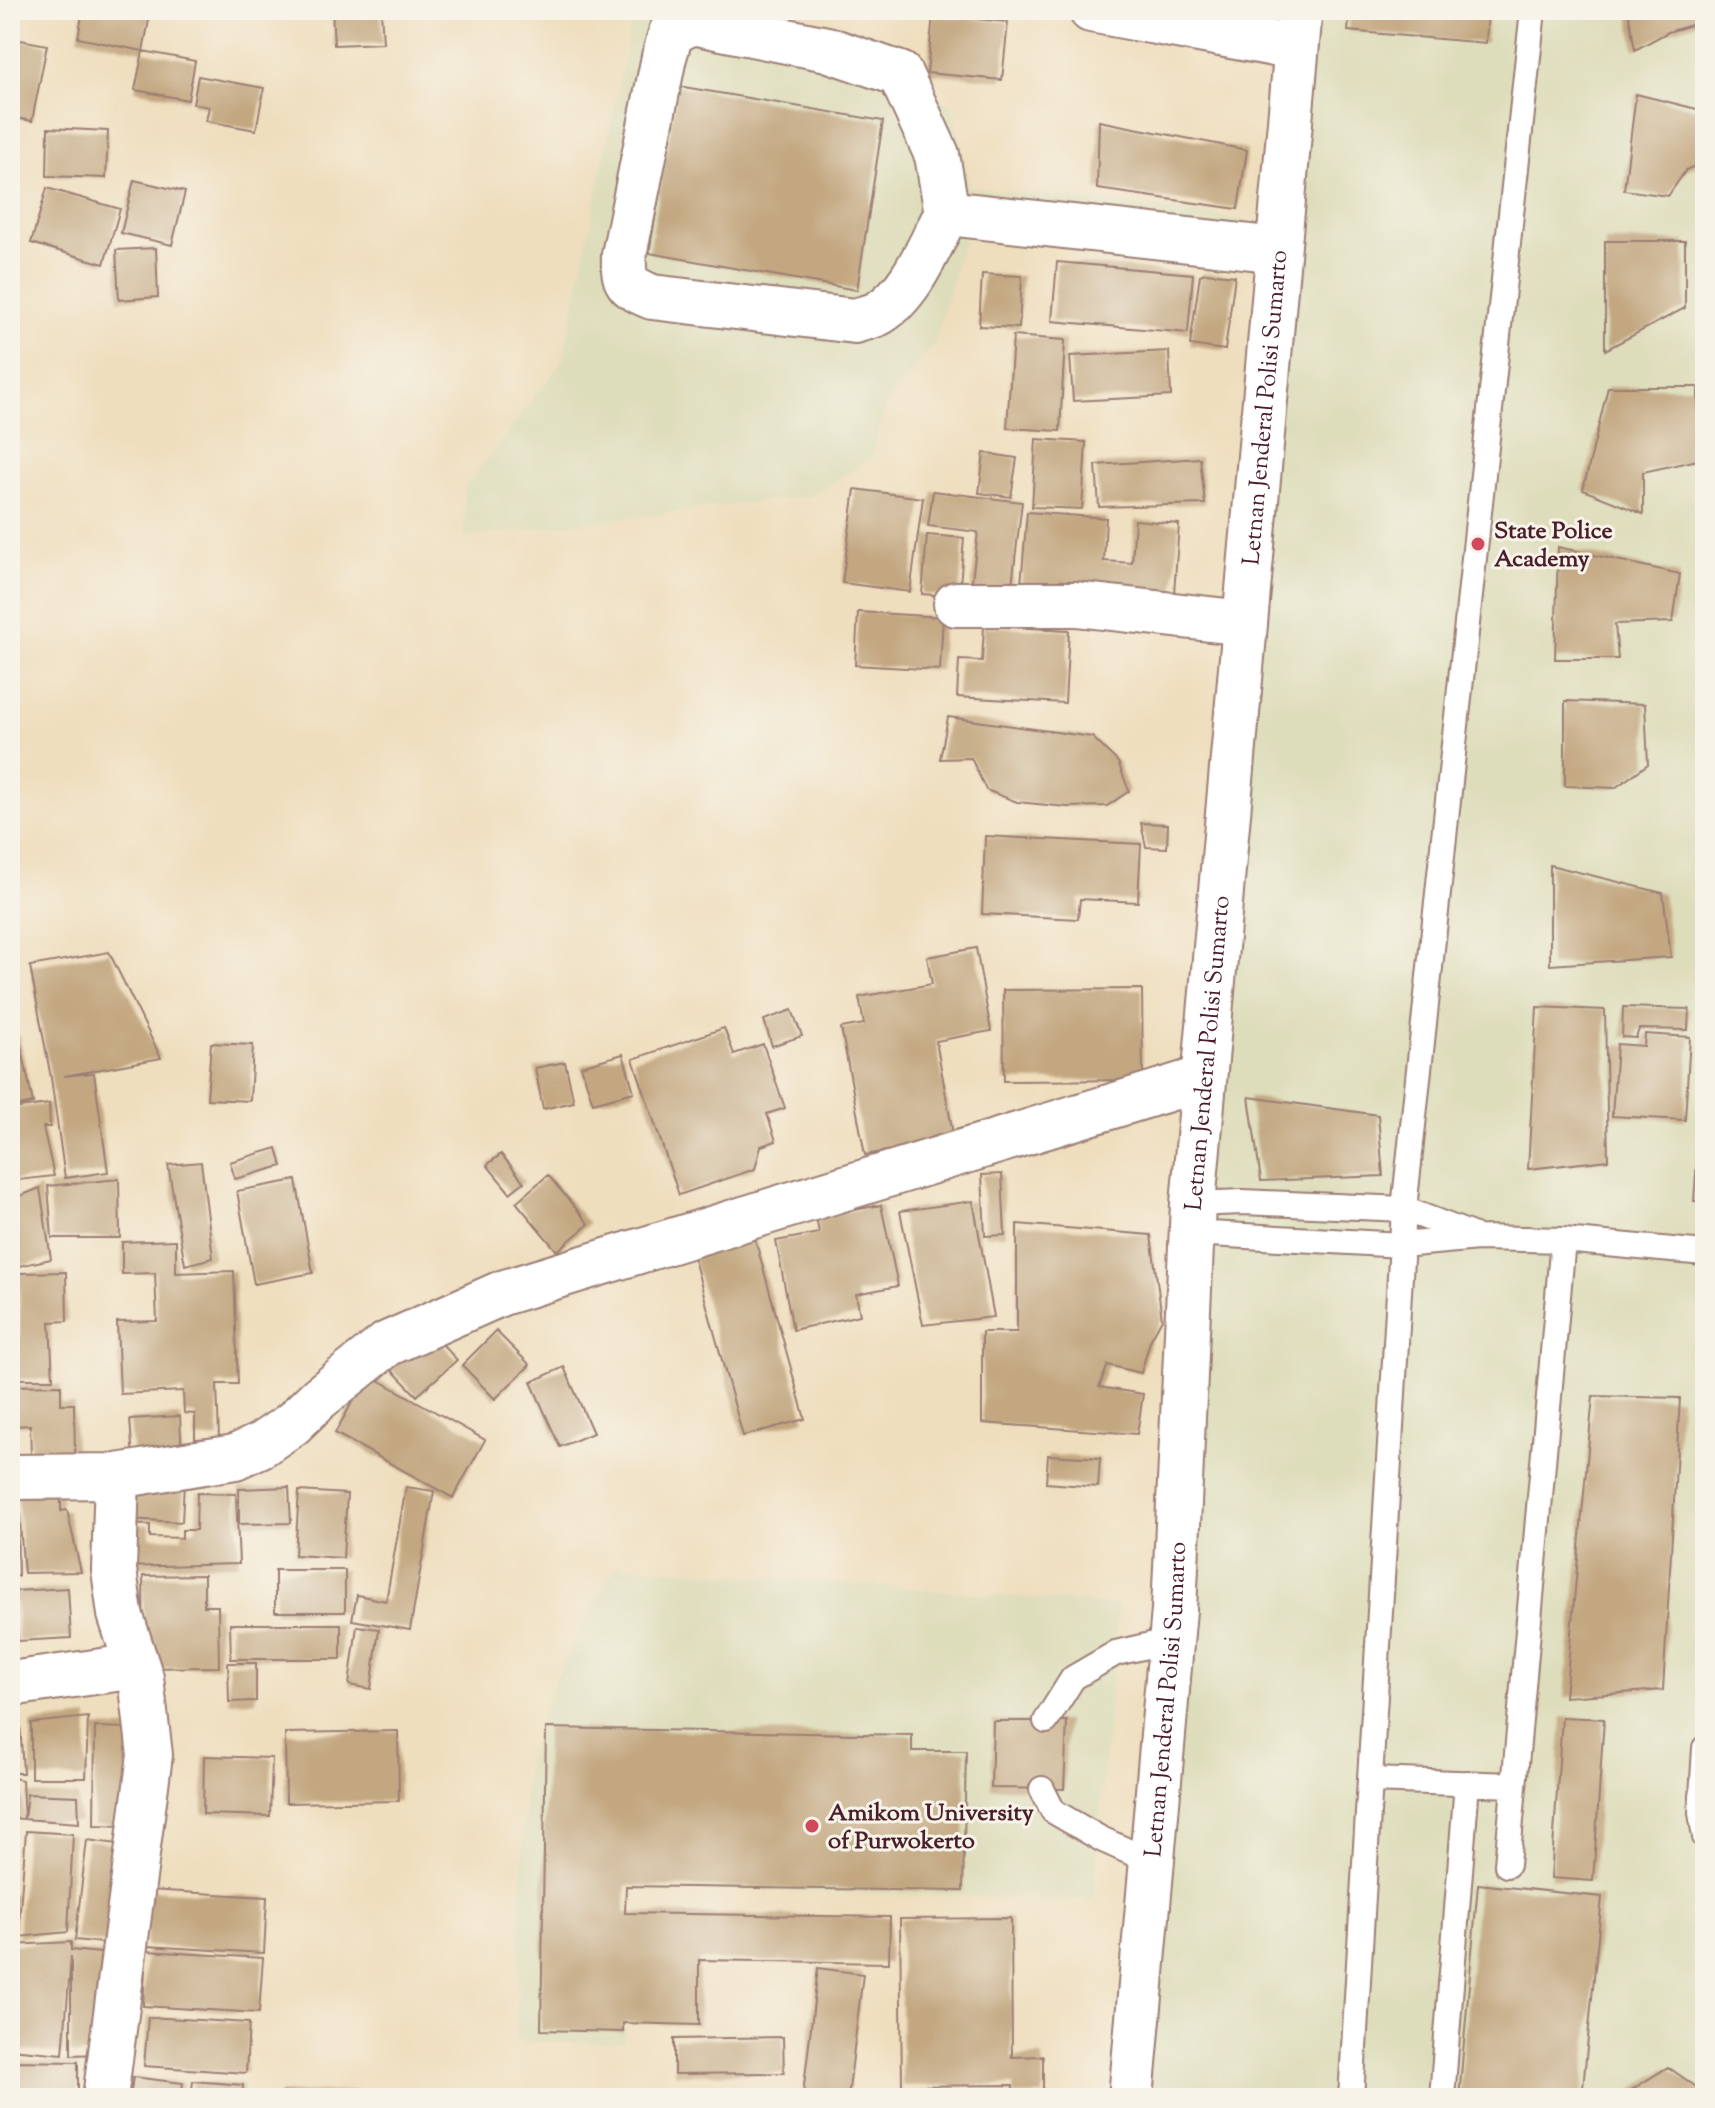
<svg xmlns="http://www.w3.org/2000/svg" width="1715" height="2108" viewBox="0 0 1715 2108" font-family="'Sorts Mill Goudy',serif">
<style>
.built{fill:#deddbb}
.building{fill:#c3a781}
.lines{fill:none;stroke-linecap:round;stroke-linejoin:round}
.service-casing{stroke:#9c7e74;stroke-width:28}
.minor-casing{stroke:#9c7e74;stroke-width:48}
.tertiary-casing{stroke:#9c7e74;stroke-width:48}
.service{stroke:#fff;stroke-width:24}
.minor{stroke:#fff;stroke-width:44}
.tertiary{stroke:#fff;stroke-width:44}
.poi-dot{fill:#d1495b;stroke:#f7f3e8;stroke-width:3}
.labels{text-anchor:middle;stroke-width:6;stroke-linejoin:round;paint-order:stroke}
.street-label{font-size:24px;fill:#4a1f2b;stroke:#f7f3e8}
.poi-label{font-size:24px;font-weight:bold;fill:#4a1f2b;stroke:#f7f3e8;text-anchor:start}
</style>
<rect width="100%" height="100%" fill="#f7f3e8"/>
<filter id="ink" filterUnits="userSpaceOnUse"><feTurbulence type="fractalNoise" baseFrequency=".0125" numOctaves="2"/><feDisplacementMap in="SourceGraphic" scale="16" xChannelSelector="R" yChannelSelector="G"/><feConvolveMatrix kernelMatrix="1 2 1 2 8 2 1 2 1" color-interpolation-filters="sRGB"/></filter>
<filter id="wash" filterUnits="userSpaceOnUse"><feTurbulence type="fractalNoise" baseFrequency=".006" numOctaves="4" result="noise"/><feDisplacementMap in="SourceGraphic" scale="32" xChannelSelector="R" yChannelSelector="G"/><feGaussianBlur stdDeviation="1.8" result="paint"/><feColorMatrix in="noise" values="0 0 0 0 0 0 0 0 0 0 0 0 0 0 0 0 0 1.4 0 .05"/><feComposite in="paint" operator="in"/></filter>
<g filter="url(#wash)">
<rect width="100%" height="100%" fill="#efdebe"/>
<path class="built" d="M 634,10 L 747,10 L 816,53 L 952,104 L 970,187 L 1247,220 L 1243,268 L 966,233 L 935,343 L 886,404 L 871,459 L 810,496 L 464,537 L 464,489 L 563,360 Z
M 1300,10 L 1705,10 L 1705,2098 L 1131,2098 Z
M 616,1565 L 1118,1605 L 1093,1900 L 626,1886 L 624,2043 L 516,2042 L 526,1766 L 554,1681 Z"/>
<g id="blocks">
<path class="building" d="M 83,10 L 151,10 L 143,51 L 195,61 L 188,100 L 135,90 L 143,51 L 78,38 Z
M 332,10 L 381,10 L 383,43 L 334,45 Z
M 1350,10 L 1488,10 L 1486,43 L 1348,31 Z
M 1628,10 L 1705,10 L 1705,21 L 1668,32 L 1635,50 Z
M 933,15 L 1008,22 L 1002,80 L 927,73 Z
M 10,38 L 47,45 L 32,121 L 10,117 Z
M 198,76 L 264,88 L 256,130 L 206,121 L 209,107 L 193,104 Z
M 678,86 L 883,121 L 857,290 L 649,253 Z
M 1636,94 L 1705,111 L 1705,161 L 1686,170 L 1668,196 L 1624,190 Z
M 1099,121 L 1247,150 L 1238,209 L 1097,189 Z
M 48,128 L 108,131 L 106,178 L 47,176 Z
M 134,180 L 185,192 L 172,245 L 121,233 Z
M 47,188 L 120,209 L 104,264 L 31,243 Z
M 1605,241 L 1685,241 L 1685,308 L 1605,350 Z
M 156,248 L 158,297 L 119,300 L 116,250 Z
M 1057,262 L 1193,274 L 1188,333 L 1052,321 Z
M 1205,273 L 1235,276 L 1225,350 L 1190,345 L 1200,275 Z
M 982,274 L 1022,276 L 1019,328 L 979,326 Z
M 1013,336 L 1065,340 L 1060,431 L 1007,428 Z
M 1169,351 L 1171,396 L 1073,401 L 1070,356 Z
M 1608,387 L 1698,387 L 1698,460 L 1643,472 L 1643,514 L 1583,490 Z
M 1036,439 L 1086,442 L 1082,509 L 1032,507 Z
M 984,453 L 1017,458 L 1011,497 L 979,493 Z
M 1200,458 L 1205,504 L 1099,507 L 1096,465 Z
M 855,489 L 923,498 L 910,592 L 842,583 Z
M 933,491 L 1022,502 L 1010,601 L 970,596 L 978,532 L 928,526 Z
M 1027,512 L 1106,518 L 1104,561 L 1132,563 L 1135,520 L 1179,524 L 1173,608 L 1020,597 Z
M 927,535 L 964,538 L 959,597 L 922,594 Z
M 1558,547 L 1680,574 L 1673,622 L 1615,624 L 1618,659 L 1555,659 Z
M 858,612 L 943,617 L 940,670 L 855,665 Z
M 984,626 L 1069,630 L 1065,703 L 957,697 L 959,660 L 982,661 Z
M 1565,701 L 1645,704 L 1648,764 L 1615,788 L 1565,786 Z
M 948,717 L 1092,737 L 1118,762 L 1129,791 L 1107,806 L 1067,807 L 1017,802 L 986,790 L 971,758 L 940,759 Z
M 1141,823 L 1168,824 L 1167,848 L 1146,847 Z
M 985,836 L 1141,844 L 1138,902 L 1080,899 L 1078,919 L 982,914 Z
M 1550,865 L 1663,893 L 1671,957 L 1550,965 Z
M 976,948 L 991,1031 L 936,1041 L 954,1139 L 865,1155 L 841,1028 L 864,1024 L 859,997 L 932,984 L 927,957 Z
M 109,952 L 161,1058 L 64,1076 L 94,1073 L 108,1172 L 65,1178 L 51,1078 L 30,966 Z
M 1142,989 L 1143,1080 L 1004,1081 L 1003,990 Z
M 1537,1007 L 1605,1010 L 1608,1160 L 1528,1169 Z
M 1623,1007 L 1689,1009 L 1688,1030 L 1639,1029 L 1636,1038 L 1622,1037 Z
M 792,1010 L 802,1036 L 772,1046 L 764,1020 Z
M 724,1028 L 734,1054 L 763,1044 L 785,1108 L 767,1114 L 776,1141 L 761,1146 L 755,1169 L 679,1195 L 633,1059 Z
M 1645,1034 L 1690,1037 L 1685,1120 L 1612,1116 L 1617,1044 L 1644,1046 Z
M 19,1035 L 33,1103 L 10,1108 L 10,1036 Z
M 211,1043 L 253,1045 L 250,1101 L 207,1099 Z
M 623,1054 L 634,1092 L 593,1103 L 581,1066 Z
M 565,1062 L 574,1102 L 543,1109 L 535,1068 Z
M 1249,1097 L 1378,1115 L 1383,1176 L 1261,1181 Z
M 49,1104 L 50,1127 L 43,1127 L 54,1176 L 10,1181 L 10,1109 Z
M 1698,1147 L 1705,1147 L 1705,1202 L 1694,1201 Z
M 277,1148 L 282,1166 L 235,1179 L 230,1162 Z
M 501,1154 L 524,1182 L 510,1193 L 487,1165 Z
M 201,1162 L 213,1258 L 185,1265 L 168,1165 Z
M 1002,1174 L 1005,1235 L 985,1236 L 982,1175 Z
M 548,1175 L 589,1224 L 557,1251 L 516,1202 Z
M 119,1179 L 120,1238 L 52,1238 L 48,1186 Z
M 296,1180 L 313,1273 L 254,1284 L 237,1191 Z
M 40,1188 L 51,1259 L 10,1268 L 10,1200 Z
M 973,1201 L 994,1317 L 923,1325 L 900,1211 Z
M 881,1205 L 898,1286 L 856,1294 L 860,1315 L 793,1330 L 776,1241 L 819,1233 L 816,1217 Z
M 1017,1224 L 1151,1235 L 1162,1319 L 1150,1341 L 1141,1373 L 1108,1365 L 1099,1387 L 1143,1394 L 1137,1434 L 982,1423 L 982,1332 L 1017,1332 Z
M 754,1235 L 805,1419 L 743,1436 L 692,1252 Z
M 176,1240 L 176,1273 L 234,1271 L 238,1384 L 217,1384 L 219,1438 L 195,1439 L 195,1414 L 184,1413 L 183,1391 L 120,1394 L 117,1322 L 157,1321 L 155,1273 L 122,1274 L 122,1242 Z
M 66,1272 L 67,1321 L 50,1322 L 53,1379 L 17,1379 L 20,1322 L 19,1273 Z
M 429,1330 L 457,1360 L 417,1396 L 389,1367 Z
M 496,1331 L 530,1365 L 495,1399 L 462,1365 Z
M 564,1367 L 593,1433 L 560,1447 L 531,1382 Z
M 368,1374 L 485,1440 L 453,1498 L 335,1433 Z
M 61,1385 L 61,1404 L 74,1404 L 75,1454 L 31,1455 L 30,1425 L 15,1426 L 15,1386 Z
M 1593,1396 L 1680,1398 L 1663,1690 L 1565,1697 Z
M 180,1416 L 182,1457 L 133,1460 L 130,1419 Z
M 1048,1455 L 1100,1458 L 1098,1487 L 1046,1483 Z
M 184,1483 L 182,1522 L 127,1519 L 129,1487 Z
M 289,1487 L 291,1523 L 239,1524 L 239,1489 Z
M 406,1487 L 434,1491 L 410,1630 L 352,1620 L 357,1595 L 386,1601 Z
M 17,1490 L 61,1490 L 61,1511 L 67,1510 L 81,1572 L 24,1573 Z
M 299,1491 L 347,1494 L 343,1558 L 295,1555 Z
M 197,1493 L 236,1494 L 239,1564 L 120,1567 L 121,1524 L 150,1525 L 150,1537 L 182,1538 L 182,1530 L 196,1530 Z
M 17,1513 L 18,1576 L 10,1575 L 10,1514 Z
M 275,1570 L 345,1570 L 345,1612 L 275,1612 Z
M 204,1575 L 204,1606 L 218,1606 L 219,1667 L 144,1668 L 143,1576 Z
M 68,1588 L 71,1638 L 18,1641 L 15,1591 Z
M 230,1624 L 341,1624 L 341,1659 L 231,1659 Z
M 357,1626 L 379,1629 L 371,1689 L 349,1685 Z
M 228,1663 L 256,1663 L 256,1701 L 229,1702 Z
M 88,1717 L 86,1778 L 31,1778 L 31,1723 Z
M 1562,1717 L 1604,1719 L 1593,1881 L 1551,1878 Z
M 10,1720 L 20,1721 L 23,1773 L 10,1773 Z
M 993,1721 L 1067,1721 L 1064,1789 L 991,1788 Z
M 95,1727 L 129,1728 L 127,1826 L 94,1825 Z
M 546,1728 L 912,1735 L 912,1751 L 966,1751 L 963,1891 L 626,1886 L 625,1913 L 890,1917 L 889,1963 L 699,1960 L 699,2025 L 623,2023 L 623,2032 L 541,2030 Z
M 398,1731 L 399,1801 L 286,1803 L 285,1733 Z
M 204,1756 L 272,1758 L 270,1816 L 203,1814 Z
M 10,1777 L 22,1780 L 24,1819 L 10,1818 Z
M 27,1794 L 78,1796 L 79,1823 L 24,1819 Z
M 26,1831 L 73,1834 L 68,1932 L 18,1937 Z
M 87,1840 L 126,1845 L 114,1944 L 75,1940 Z
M 1478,1884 L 1602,1897 L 1582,2098 L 1459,2098 Z
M 149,1890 L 267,1897 L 264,1953 L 146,1946 Z
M 10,1894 L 15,1894 L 15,1927 L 10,1927 Z
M 1011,1918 L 1012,2057 L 1043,2056 L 1043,2095 L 1013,2095 L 1013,2085 L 902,2086 L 900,1919 Z
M 1696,1933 L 1705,1934 L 1705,2012 L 1703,2012 Z
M 71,1942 L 71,1950 L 111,1954 L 101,2054 L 71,2055 L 71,1956 L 63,2054 L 10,2049 L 12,1945 Z
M 146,1951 L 263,1958 L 259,2013 L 143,2006 Z
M 818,1968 L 863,1974 L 848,2098 L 803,2094 Z
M 148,2017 L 249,2023 L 246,2073 L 144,2066 Z
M 783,2037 L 784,2073 L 674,2074 L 674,2039 Z
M 10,2061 L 78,2062 L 78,2098 L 10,2098 Z
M 1668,2067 L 1705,2093 L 1705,2098 L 1624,2098 L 1628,2092 Z
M 133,2077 L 183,2083 L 181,2098 L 130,2098 Z
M 193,2081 L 243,2085 L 242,2098 L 191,2098 Z
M 366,2091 L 366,2098 L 280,2098 L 279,2093 Z"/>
</g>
</g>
<g filter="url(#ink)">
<use href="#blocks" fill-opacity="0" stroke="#9c7e74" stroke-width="2"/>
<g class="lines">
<defs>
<path id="service" d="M 1193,1204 L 1243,1202 L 1404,1209 L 1472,1235
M 1192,1233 L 1402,1245 L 1478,1238 L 1563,1240 L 1705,1253
M 1046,1721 L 1073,1678 L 1116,1653 L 1172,1640
M 1705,1748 L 1701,1813 L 1705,1837
M 1371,1780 L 1514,1785
M 1042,1789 L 1053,1811 L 1101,1839 L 1152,1862
M 1507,1865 L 1563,1240
M 1351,2098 L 1404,1209 L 1533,10
M 1442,2098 L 1467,1783"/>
<path id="minor" d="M 1091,10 L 1296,48
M 947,213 L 937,155 L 900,74 L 827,49 L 692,22 L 671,33 L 664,57 L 624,255 C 623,283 626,286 652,297 L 855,321 C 863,318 872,317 879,313 C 912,293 929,246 947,213 L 1278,250
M 956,604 L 1076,604 L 1245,623
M 10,1477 L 117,1476 L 235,1457 L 261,1445 L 292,1424 L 319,1398 L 387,1344 L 502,1293 L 1204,1078
M 10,1684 L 137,1666
M 105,2098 L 150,1755 L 141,1678 L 120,1614 L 114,1570 L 117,1476"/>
<g id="tertiary">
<path id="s1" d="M 1131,2098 L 1174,1610 L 1193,1204 L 1300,10"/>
</g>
</defs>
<use href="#service" class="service-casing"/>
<use href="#minor" class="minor-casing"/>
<use href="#tertiary" class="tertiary-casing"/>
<use href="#service" class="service"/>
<use href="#minor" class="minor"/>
<use href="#tertiary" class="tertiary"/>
</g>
</g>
<g class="poi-dot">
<circle cx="1478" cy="544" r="8"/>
<circle cx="812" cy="1826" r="8"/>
</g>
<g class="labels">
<g class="street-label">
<text dy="8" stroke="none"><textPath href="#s1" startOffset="1696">Letnan Jenderal Polisi Sumarto</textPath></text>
<text dy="8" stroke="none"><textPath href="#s1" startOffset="1048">Letnan Jenderal Polisi Sumarto</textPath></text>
<text dy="8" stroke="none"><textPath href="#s1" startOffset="400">Letnan Jenderal Polisi Sumarto</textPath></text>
</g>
<g class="poi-label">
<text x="1494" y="538">State Police<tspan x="1494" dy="28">Academy</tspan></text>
<text x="828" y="1820">Amikom University<tspan x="828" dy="28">of Purwokerto</tspan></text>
</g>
</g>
<rect width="1715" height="2108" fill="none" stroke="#f7f3e8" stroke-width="40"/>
</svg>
